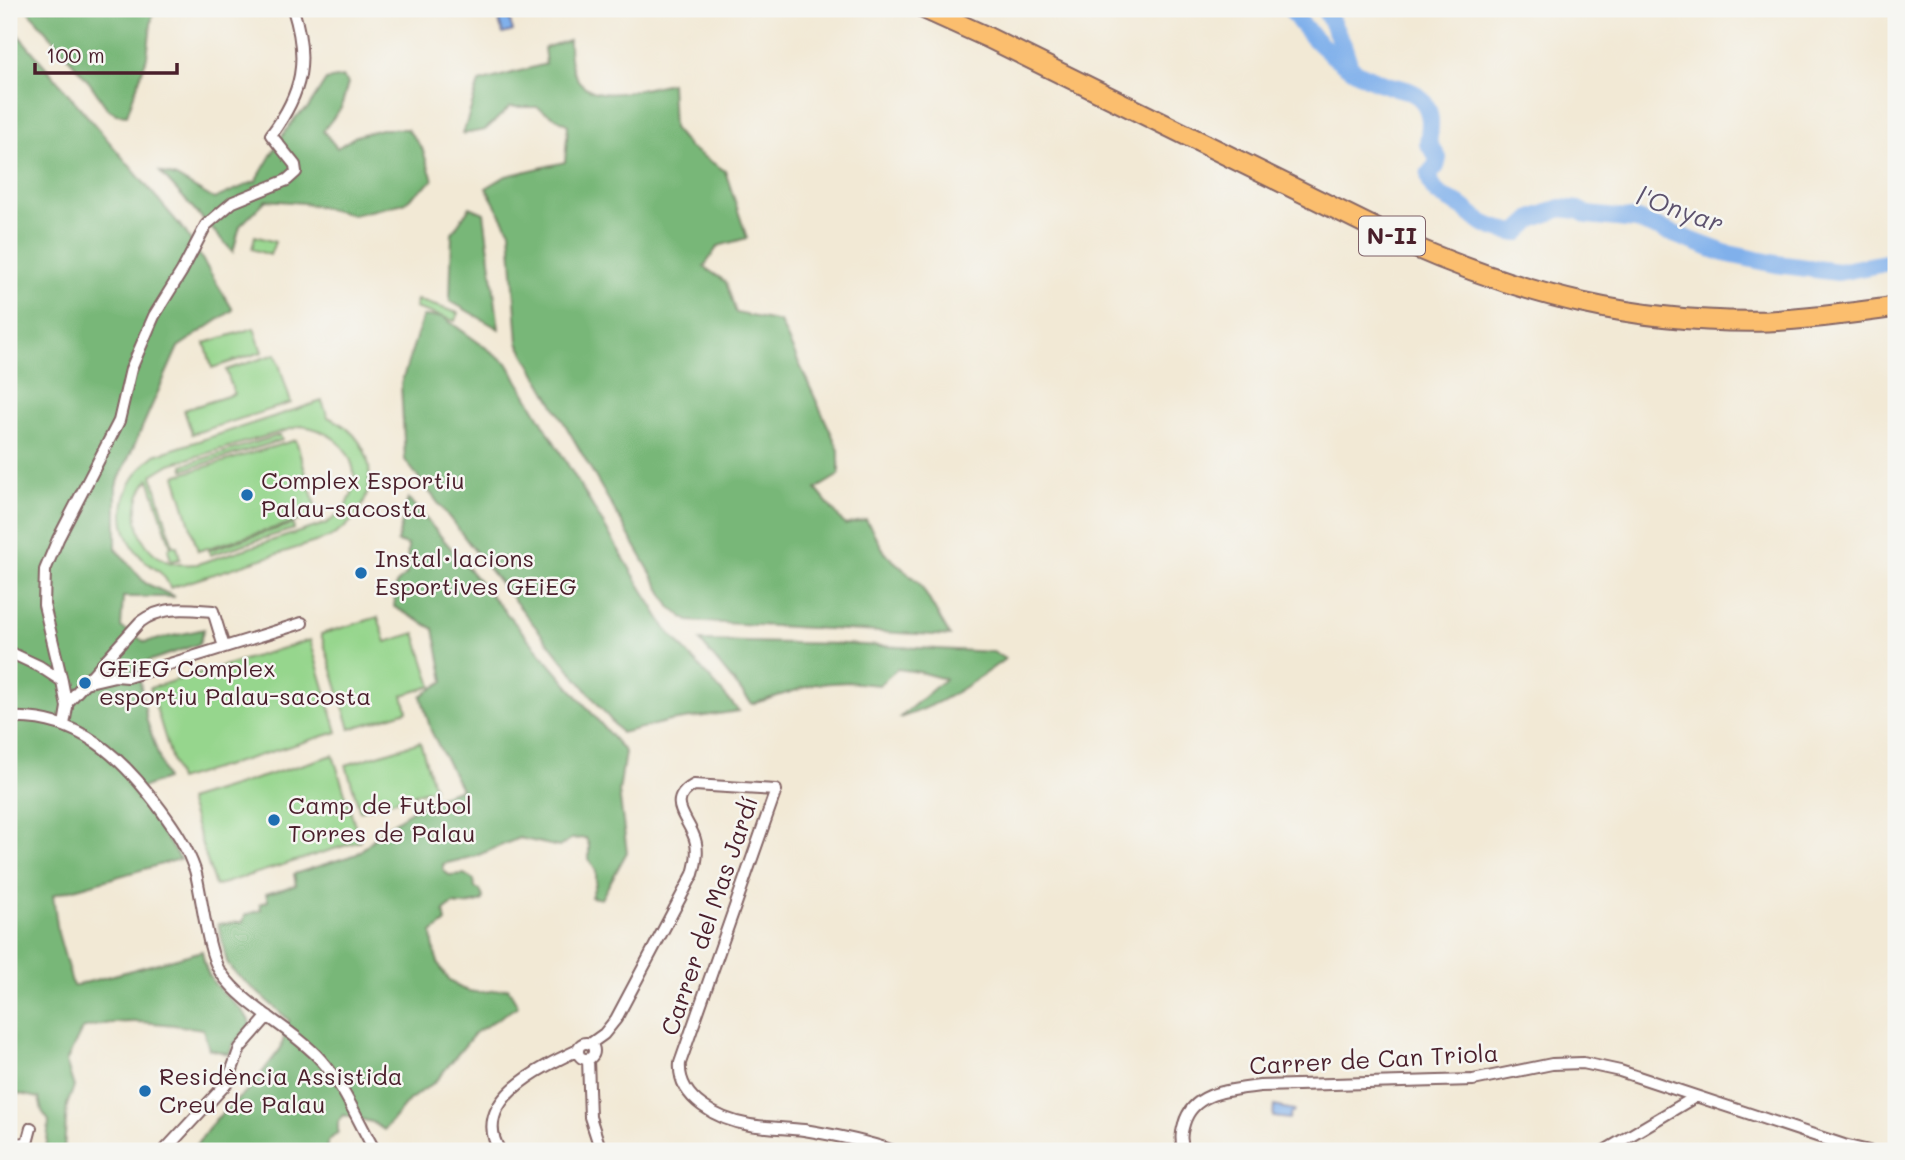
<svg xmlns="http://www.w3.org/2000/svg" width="1905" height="1160" viewBox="0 0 1905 1160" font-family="Mali,sans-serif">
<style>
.green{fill:#96d68d;stroke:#707a5c;stroke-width:2;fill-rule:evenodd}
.forest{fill:#78b778;stroke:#616b52;stroke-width:2}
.water{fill:#80b0eb;stroke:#65688b;stroke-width:2}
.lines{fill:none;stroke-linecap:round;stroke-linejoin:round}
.river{stroke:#80b0eb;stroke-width:18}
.street-casing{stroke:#856666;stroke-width:14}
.highway-casing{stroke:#856666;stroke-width:23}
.street{stroke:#fff;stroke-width:10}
.highway{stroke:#fbbe6e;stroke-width:19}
.poi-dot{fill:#1f6fb2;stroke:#f6f6f2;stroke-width:2.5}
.labels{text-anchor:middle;stroke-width:5;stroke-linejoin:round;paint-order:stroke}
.shield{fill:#f6f6f2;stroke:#7e6067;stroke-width:2}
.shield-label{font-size:23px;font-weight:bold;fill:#4a1f2b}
.poi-label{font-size:24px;fill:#4a1f2b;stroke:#f6f6f2;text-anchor:start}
.street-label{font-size:24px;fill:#4a1f2b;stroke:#f6f6f2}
.water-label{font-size:26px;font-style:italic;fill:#5d526e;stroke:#f6f6f2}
</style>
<rect width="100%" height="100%" fill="#f6f6f2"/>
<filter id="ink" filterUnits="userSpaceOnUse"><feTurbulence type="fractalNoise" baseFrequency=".0143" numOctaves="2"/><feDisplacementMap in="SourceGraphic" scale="14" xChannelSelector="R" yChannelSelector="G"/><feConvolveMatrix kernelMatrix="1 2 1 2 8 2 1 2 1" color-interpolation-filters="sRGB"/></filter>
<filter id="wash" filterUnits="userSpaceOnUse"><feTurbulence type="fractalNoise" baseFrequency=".00686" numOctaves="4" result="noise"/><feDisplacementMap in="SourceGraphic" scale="28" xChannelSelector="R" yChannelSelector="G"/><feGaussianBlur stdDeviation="1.57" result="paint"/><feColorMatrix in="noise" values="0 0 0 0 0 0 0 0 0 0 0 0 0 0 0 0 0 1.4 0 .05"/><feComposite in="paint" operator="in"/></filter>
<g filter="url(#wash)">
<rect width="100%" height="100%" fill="#f2e9d5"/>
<path class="green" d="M 255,236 L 275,242 L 270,255 L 252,249 Z
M 417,300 L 458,313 L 455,321 L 415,308 Z
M 254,328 L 262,352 L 212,368 L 205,343 Z
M 276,354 L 291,403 L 192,434 L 184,410 L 234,394 L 226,370 Z
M 322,401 L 328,417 C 385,441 382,512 328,538 L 170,588 C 163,569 153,570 141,557 C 110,522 122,481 155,455 ZM 301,426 C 357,432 375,495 325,524 L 197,564 C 186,565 174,565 164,560 C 134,544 128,504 149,479 L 171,547 L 168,549 L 171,561 L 180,559 L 177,546 L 173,546 L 152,475 L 170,464 Z
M 280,435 L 282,440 L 184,470 L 183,465 Z
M 296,440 L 318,515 L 198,551 L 175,476 Z
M 293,524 L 294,529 L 210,555 L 209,550 Z
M 378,617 L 386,642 L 415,633 L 432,686 L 403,695 L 407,711 L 350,729 L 321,634 Z
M 310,640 L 337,732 L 178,780 L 150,688 Z
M 420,742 L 434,788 L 360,811 L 346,765 Z
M 333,755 L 360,841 L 215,886 L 188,800 Z"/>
<path class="forest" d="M 27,9 L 153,9 L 147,57 L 127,115 L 116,114 L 107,108 L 89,82 Z
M 9,24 L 185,231 L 233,310 L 178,347 L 116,486 L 116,549 L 145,583 L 175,597 L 123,597 L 121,627 L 145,642 L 204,629 L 199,644 L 137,665 L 147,721 L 166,779 L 133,791 L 180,859 L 53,895 L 58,933 L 73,986 L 202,951 C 204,962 206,973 214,983 C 222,994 250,1013 250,1025 L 233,1045 L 229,1054 L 209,1049 L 203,1029 C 162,1023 123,1017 82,1029 L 66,1062 L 74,1087 L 67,1105 L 64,1151 L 46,1151 L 49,1121 L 42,1111 L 39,1098 L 9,1092 Z
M 569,40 C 567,115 624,92 671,83 L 673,128 L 689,147 L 725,171 L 747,238 L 718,246 L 704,267 L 726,282 L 736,313 L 780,322 L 839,450 L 839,475 L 816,489 L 845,525 L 866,520 L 886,554 L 920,584 L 950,636 L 688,621 L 671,608 L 518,343 L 510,231 L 486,188 L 506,176 L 565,162 L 568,125 L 537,107 L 510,107 L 485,130 L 463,134 L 479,82 L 546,64 L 544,48 Z
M 343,77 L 348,83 L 341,108 L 323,131 L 337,148 L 356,136 L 381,129 L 407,129 L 422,148 L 433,180 L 404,203 L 353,215 L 303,203 L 266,200 L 240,226 L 233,252 L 160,172 L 176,177 L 214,199 L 256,181 L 284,133 L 296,117 L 308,108 L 326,80 Z
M 470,207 L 484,213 L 499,329 L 450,301 L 452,233 Z
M 423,316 L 443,317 L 507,363 L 666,629 L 739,711 L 670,721 L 621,733 L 485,564 L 405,460 L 401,384 Z
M 408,498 L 625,752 L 619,792 L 627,852 L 601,899 L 591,897 L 596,883 L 596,871 L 589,859 L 589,846 L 586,838 L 571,839 L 559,847 L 519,838 L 476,856 L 443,864 L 443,870 L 449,875 L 464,874 L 474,880 L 475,888 L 480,890 L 483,897 L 482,901 C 473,904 462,906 453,904 L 444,911 L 446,922 L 432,933 C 433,959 445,989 475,992 C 485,993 498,990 508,988 L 518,1006 L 475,1033 L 435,1082 L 409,1100 L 384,1130 L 372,1122 L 343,1115 L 338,1122 L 338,1132 C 332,1139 325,1140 327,1151 L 192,1151 L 215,1120 L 251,1087 L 281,1048 L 289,1020 L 232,970 L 227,962 L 218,924 L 243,922 L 245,915 L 261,910 L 260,904 L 268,901 L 266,894 L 296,885 L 294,874 L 357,854 L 388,826 L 429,800 L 461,789 L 431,731 L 421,696 L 444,681 L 434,629 L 394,607 L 396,584 L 407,574 L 408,545 L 397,542 Z
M 700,641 L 844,644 L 993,652 L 1005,659 C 971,684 939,706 899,718 L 945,679 L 919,672 L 897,669 L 879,685 L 848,682 L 816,684 L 752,704 Z"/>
<path class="water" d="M 507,12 L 513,31 L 503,34 L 497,15 Z
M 1274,1106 L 1294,1110 L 1293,1113 L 1291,1113 L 1289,1119 L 1273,1117 Z"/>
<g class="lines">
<path class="river" d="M 1291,9 C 1312,42 1346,71 1384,84 C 1398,89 1412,88 1423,101 C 1433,115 1430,127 1428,143 L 1438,158 L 1436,166 L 1429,174 C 1432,195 1441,195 1457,204 C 1466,208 1472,216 1480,221 C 1490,228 1505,231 1517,233 L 1532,219 L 1561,208 L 1578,210 L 1588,215 L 1637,220 L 1724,253 L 1776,264 L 1838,272 L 1896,261
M 1325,9 L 1343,45 L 1350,67"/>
</g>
</g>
<g filter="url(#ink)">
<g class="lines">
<defs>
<path id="street" d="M 9,652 L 39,666 L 62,681 L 67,707 L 64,725
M 62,681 L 44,605 L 45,570 L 58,539 L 119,421 L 131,369 L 154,316 L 182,271 L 206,225 L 233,202 L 287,180 L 296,172 L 295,165 L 271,135 C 303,92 309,60 293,9
M 85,683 L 115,676 L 128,677 L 302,623
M 67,703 L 140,622 C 162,605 187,609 213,611 L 224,647
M 9,718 C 78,714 123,758 161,810 C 175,829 187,847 195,870 C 202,895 207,954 221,973 C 247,1009 291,1027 321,1060 C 344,1086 358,1121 375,1151
M578 1051a8 8 0 1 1 16 0a8 8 0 1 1-16 0Z
M 590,1044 L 604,1034 L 616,1019 L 693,874 C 697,860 699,847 693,834 C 685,815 667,800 694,785 L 776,790 L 680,1063 C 677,1099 719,1120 750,1125 C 768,1128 787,1128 804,1130 C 835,1135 865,1141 894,1151
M 588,1059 L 590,1117 L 601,1151
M 9,1144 L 27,1143 L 31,1128
M 164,1151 L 227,1083 L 240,1048 L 268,1016
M 500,1151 C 469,1101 542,1067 578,1050
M 1185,1151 C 1180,1142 1181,1134 1184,1124 C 1193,1091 1231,1090 1260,1086 L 1473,1080 L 1552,1064 L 1583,1063 L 1620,1071 L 1844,1145 L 1869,1151
M 1604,1151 L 1695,1097"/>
<path id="highway" d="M 925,9 L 987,37 L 1405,243 C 1526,296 1636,324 1768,321 C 1811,319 1854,313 1896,307"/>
</defs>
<use href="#street" class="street-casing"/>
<use href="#highway" class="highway-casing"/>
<use href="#street" class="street"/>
<use href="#highway" class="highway"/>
</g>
</g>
<g class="poi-dot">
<circle cx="247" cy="495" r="7"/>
<circle cx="361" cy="573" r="7"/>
<circle cx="85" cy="683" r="7"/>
<circle cx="274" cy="820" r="7"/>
<circle cx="145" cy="1091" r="7"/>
</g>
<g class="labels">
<rect class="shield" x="1359" y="216.5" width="66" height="39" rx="5"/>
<g class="shield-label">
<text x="1392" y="244">N-II</text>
</g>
<g class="poi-label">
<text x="261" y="489">Complex Esportiu<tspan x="261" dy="28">Palau-sacosta</tspan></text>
<text x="375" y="567">Instal·lacions<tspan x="375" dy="28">Esportives GEiEG</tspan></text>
<text x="99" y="677">GEiEG Complex<tspan x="99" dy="28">esportiu Palau-sacosta</tspan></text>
<text x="288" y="814">Camp de Futbol<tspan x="288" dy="28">Torres de Palau</tspan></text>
<text x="159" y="1085">Residència Assistida<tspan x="159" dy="28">Creu de Palau</tspan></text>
</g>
<g class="street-label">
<text transform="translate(710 916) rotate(-71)" y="8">Carrer del Mas Jardí</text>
<text transform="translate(1374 1060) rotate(-3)" y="8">Carrer de Can Triola</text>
</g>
<g class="water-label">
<text transform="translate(1680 210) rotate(19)" y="9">l'Onyar</text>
</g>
</g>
<rect width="1905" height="1160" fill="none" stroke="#f6f6f2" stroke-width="35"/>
<path d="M35 63v10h142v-10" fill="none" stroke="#4a1f2b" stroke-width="3.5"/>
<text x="46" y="63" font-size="21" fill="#4a1f2b" stroke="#f6f6f2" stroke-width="5" paint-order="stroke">100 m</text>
</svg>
